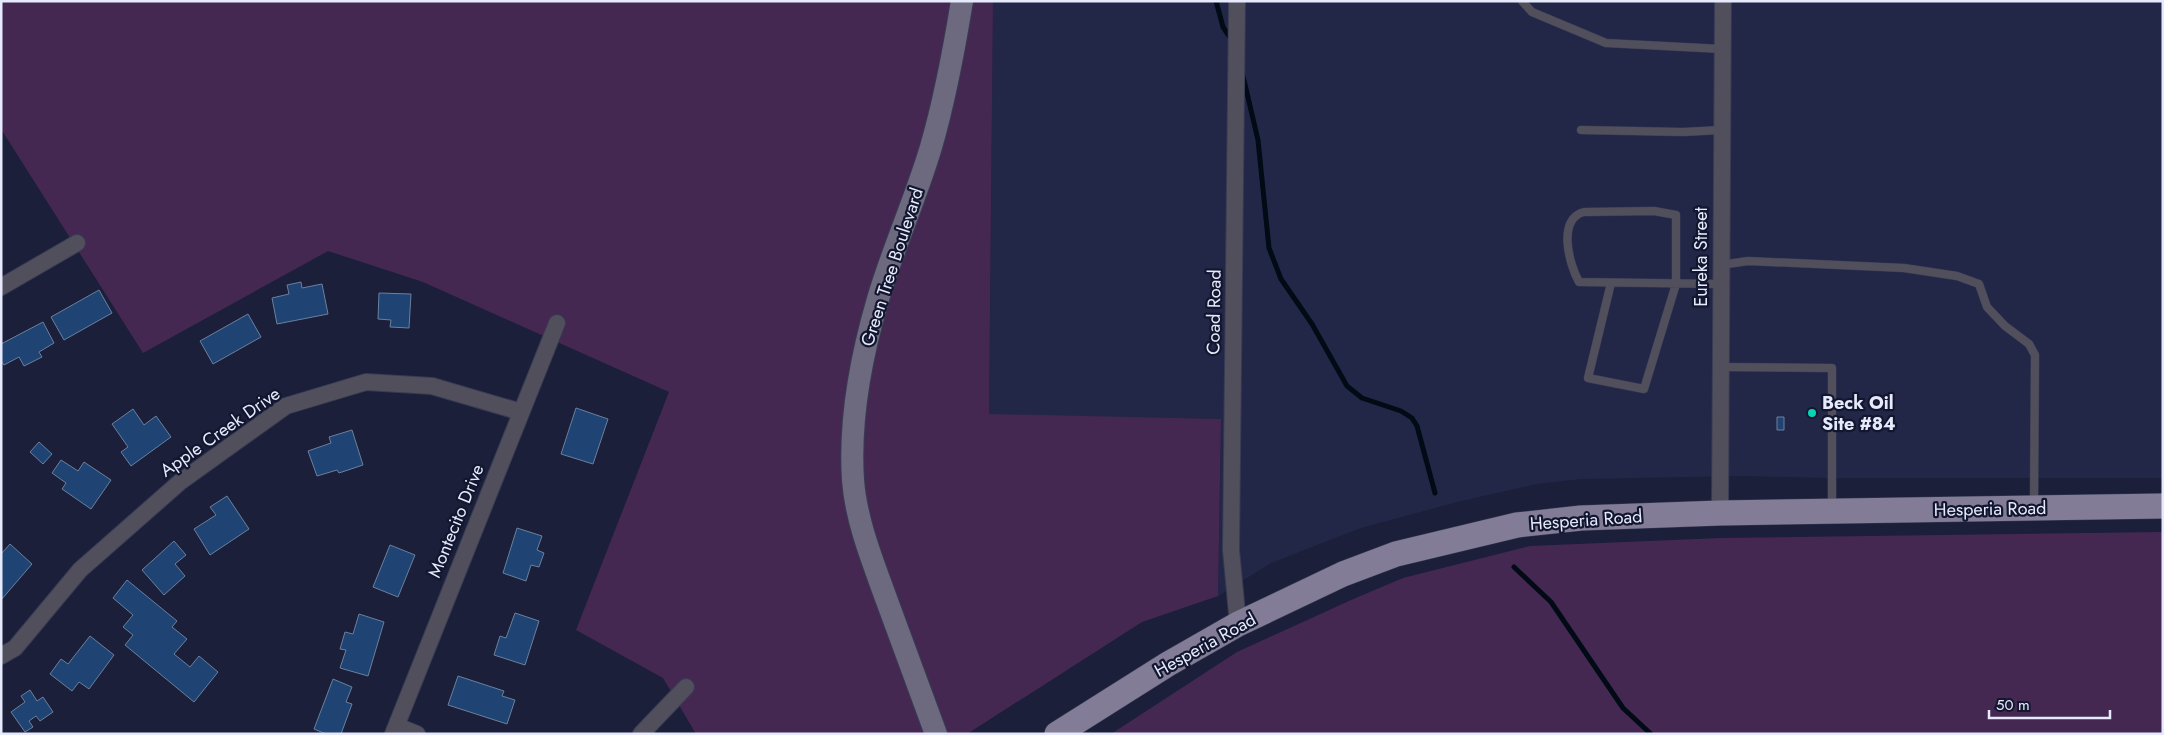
<svg xmlns="http://www.w3.org/2000/svg" width="2164" height="735" viewBox="0 0 2164 735" font-family="Jost,sans-serif">
<style>
.built{fill:#232747}
.green{fill:#452852}
.lines{fill:none;stroke-linecap:round;stroke-linejoin:round}
.stream{stroke:#000b16;stroke-width:5}
.building{fill:#1f4474;stroke:#6b809c}
.lane-casing{stroke:#373b54;stroke-width:9}
.street-casing{stroke:#373b54;stroke-width:18}
.secondary-casing{stroke:#373b54;stroke-width:24}
.primary-casing{stroke:#373b54;stroke-width:26}
.lane{stroke:#524f5d;stroke-width:8}
.street{stroke:#524f5d;stroke-width:16}
.secondary{stroke:#6d697e;stroke-width:22}
.primary{stroke:#827c97;stroke-width:25}
.poi-dot{fill:#08d5b5;stroke:#12162f;stroke-width:2}
.labels{text-anchor:middle;stroke-width:4.5;stroke-linejoin:round;paint-order:stroke}
.street-label{font-size:18px;fill:#e6eafc;stroke:#12162f}
.poi-label{font-size:18px;font-weight:bold;fill:#e6eafc;stroke:#12162f;text-anchor:start}
</style>
<rect width="100%" height="100%" fill="#1b1f39"/>
<path class="built" d="M 993,1 L 2163,1 L 2163,478 L 1828,478 L 1742,476 L 1581,479 L 1537,484 L 1457,502 L 1361,528 L 1271,563 L 1218,596 L 1221,419 L 989,415 Z"/>
<path class="green" d="M 1,1 L 993,1 L 989,414 L 1221,419 L 1218,596 L 1142,622 L 967,734 L 696,734 L 663,678 L 576,630 L 669,392 L 423,282 L 328,251 L 143,353 L 1,129 Z
M 2163,532 L 2163,734 L 1111,734 L 1237,652 L 1351,600 L 1403,578 L 1530,546 L 1721,538 Z"/>
<g class="lines">
<path class="stream" d="M 1216,1 L 1223,27 L 1231,39
M 1243,76 L 1258,140 L 1269,248 L 1281,279 L 1312,324 L 1347,386 L 1362,398 L 1401,411 L 1412,418 L 1417,426 L 1435,493
M 1514,567 L 1551,602 L 1623,708 L 1651,734"/>
</g>
<path class="building" d="M 301,282 L 302,288 L 322,284 L 328,314 L 277,324 L 272,298 L 289,294 L 287,285 Z
M 99,290 L 112,313 L 64,340 L 51,317 Z
M 379,293 L 411,294 L 409,328 L 390,327 L 391,320 L 378,319 Z
M 248,314 L 261,337 L 213,364 L 200,341 Z
M 43,322 L 54,343 L 39,352 L 42,357 L 24,366 L 19,357 L 4,365 L 1,361 L 1,344 Z
M 576,408 L 608,419 L 593,464 L 561,454 Z
M 133,409 L 144,425 L 156,416 L 171,437 L 131,466 L 121,452 L 128,447 L 112,424 Z
M 1777,417 L 1784,417 L 1784,430 L 1777,430 Z
M 352,430 L 363,465 L 339,473 L 337,470 L 317,476 L 308,451 L 331,443 L 329,437 Z
M 39,442 L 52,454 L 43,464 L 30,452 Z
M 61,460 L 78,471 L 84,462 L 111,480 L 91,509 L 62,489 L 66,483 L 52,473 Z
M 227,496 L 249,529 L 210,555 L 194,529 L 216,515 L 210,507 Z
M 517,528 L 542,536 L 537,550 L 544,553 L 539,567 L 531,565 L 526,581 L 503,573 Z
M 174,541 L 186,555 L 175,564 L 185,576 L 164,595 L 142,570 Z
M 10,544 L 32,564 L 1,600 L 1,554 Z
M 390,545 L 415,555 L 398,597 L 373,587 Z
M 127,580 L 177,621 L 172,627 L 187,639 L 174,654 L 190,667 L 199,656 L 218,672 L 194,702 L 125,645 L 133,635 L 123,627 L 133,615 L 113,598 Z
M 515,613 L 539,621 L 525,665 L 494,655 L 500,636 L 506,638 Z
M 359,614 L 384,622 L 368,676 L 340,668 L 346,650 L 340,649 L 345,632 L 353,634 Z
M 90,636 L 114,655 L 89,689 L 79,682 L 72,691 L 50,674 L 61,659 L 68,664 Z
M 458,676 L 504,691 L 502,696 L 515,700 L 507,724 L 448,705 Z
M 333,679 L 352,687 L 346,702 L 352,704 L 341,734 L 326,734 L 314,729 Z
M 30,690 L 37,701 L 43,697 L 53,712 L 40,721 L 36,716 L 29,721 L 33,727 L 25,732 L 11,712 L 25,702 L 21,696 Z"/>
<g class="lines">
<defs>
<path id="lane" d="M 1522,1 L 1532,12 L 1606,43 L 1722,49
M 1581,130 L 1683,132 L 1721,130
M 1721,265 L 1748,261 L 1904,268 L 1957,276 L 1979,284 L 1987,307 L 2005,326 L 2029,344 L 2035,355 L 2034,504
M 1611,283 L 1588,378 L 1644,389 L 1676,284 L 1676,215 L 1654,211 L 1584,212 C 1557,219 1569,264 1579,282 L 1721,284
M 1720,367 L 1832,368 L 1832,509"/>
<path id="street" d="M 1237,1 L 1231,550 L 1238,624
M 1,287 L 77,243
M 1720,513 L 1723,1
M 1,656 L 15,648 L 80,570 L 180,482 L 286,406 L 366,382 L 432,386 L 521,412
M 397,726 L 417,734
M 393,734 L 557,323
M 641,734 L 686,687"/>
<path id="secondary" d="M 936,734 C 919,689 903,645 887,601 C 873,562 856,521 853,480 C 849,419 861,357 878,299 C 893,248 916,198 931,147 C 945,99 954,50 962,1"/>
<path id="primary" d="M 1057,734 L 1168,664 L 1238,624 L 1343,574 L 1396,554 L 1517,525 L 1581,518 L 1720,513 L 2163,506"/>
</defs>
<use href="#lane" class="lane-casing"/>
<use href="#street" class="street-casing"/>
<use href="#secondary" class="secondary-casing"/>
<use href="#primary" class="primary-casing"/>
<use href="#lane" class="lane"/>
<use href="#street" class="street"/>
<use href="#secondary" class="secondary"/>
<use href="#primary" class="primary"/>
</g>
<circle class="poi-dot" cx="1812" cy="413" r="5"/>
<g class="labels">
<g class="street-label">
<text transform="translate(1701 257) rotate(-90)" y="6">Eureka Street</text>
<text transform="translate(892 267) rotate(-72)" y="6">Green Tree Boulevard</text>
<text transform="translate(1214 312) rotate(-89)" y="6">Coad Road</text>
<text transform="translate(220 432) rotate(-35)" y="6">Apple Creek Drive</text>
<text transform="translate(1990 509) rotate(-1)" y="6">Hesperia Road</text>
<text transform="translate(1586 520) rotate(-4)" y="6">Hesperia Road</text>
<text transform="translate(456 521) rotate(-68)" y="6">Montecito Drive</text>
<text transform="translate(1205 645) rotate(-29)" y="6">Hesperia Road</text>
</g>
<g class="poi-label">
<text x="1822" y="409">Beck Oil<tspan x="1822" dy="21">Site #84</tspan></text>
</g>
</g>
<rect width="2164" height="735" fill="none" stroke="#e6eafc" stroke-width="5"/>
<path d="M1989 710v8h121v-8" fill="none" stroke="#e6eafc" stroke-width="2.5"/>
<text x="1996" y="710" font-size="15" fill="#e6eafc" stroke="#12162f" stroke-width="4" paint-order="stroke">50 m</text>
</svg>
